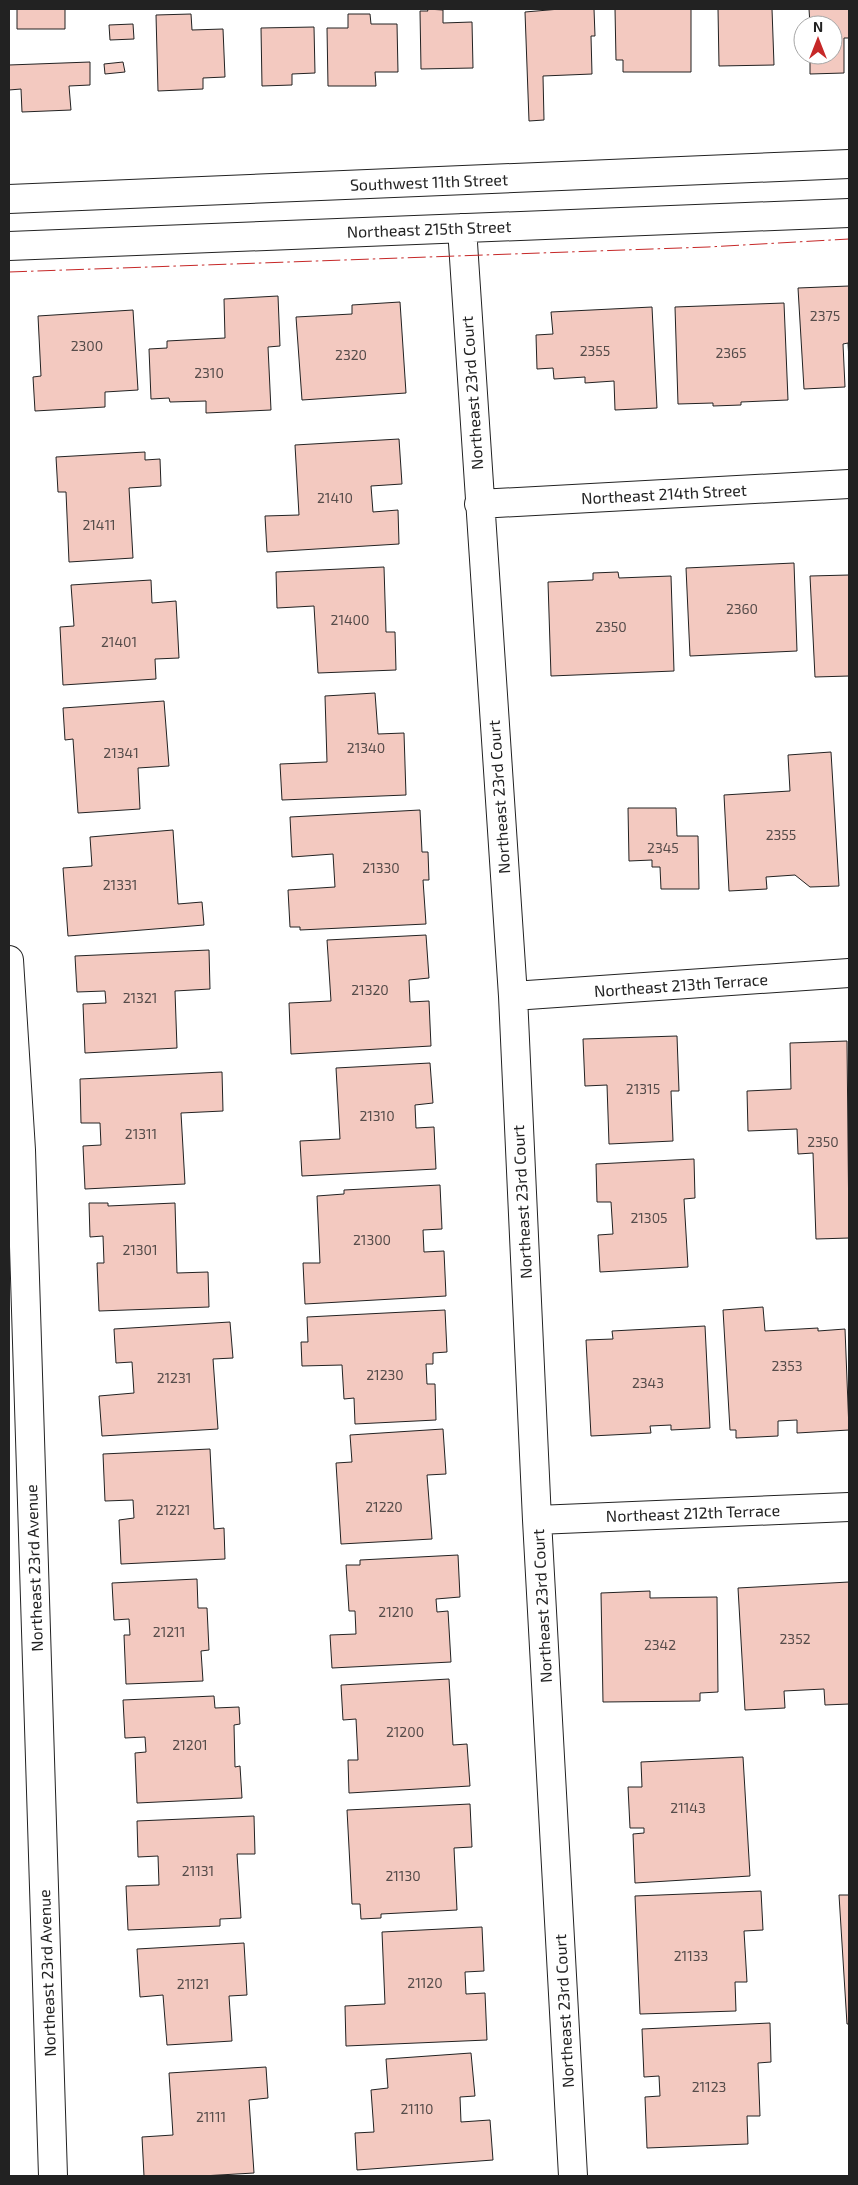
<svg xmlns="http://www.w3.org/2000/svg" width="858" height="2185" viewBox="0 0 858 2185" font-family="'Exo 2',sans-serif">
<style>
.building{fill:#f3c9c0;stroke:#222}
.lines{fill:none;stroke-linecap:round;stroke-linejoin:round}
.minor-casing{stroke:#222;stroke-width:30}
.tertiary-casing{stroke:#222;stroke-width:30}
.minor{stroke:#fff;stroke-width:28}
.tertiary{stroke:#fff;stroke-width:28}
.power{stroke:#c62828;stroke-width:1;stroke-dasharray:18 4 2.5 4;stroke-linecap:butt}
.labels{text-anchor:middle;stroke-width:4;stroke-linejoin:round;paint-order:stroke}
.number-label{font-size:14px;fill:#564c4a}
.street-label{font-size:16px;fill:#222;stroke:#fff}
</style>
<rect width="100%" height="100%" fill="#fff"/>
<path class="building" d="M 17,9 L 65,9 L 65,29 L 17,29 Z
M 427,9 L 443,10 L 443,23 L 472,22 L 473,68 L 421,69 L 420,11 L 428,11 Z
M 560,9 L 594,9 L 595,36 L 591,36 L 592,74 L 543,76 L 544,120 L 529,121 L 525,12 Z
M 615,9 L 691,9 L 691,72 L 623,72 L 623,60 L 616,60 Z
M 718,9 L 772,9 L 774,65 L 719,66 Z
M 809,9 L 849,9 L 849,38 L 844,38 L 844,73 L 810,74 L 810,55 L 833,55 L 833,25 L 810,25 Z
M 191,14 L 192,30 L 223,29 L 225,77 L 203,78 L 203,89 L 158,91 L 156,15 Z
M 348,14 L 370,14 L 371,24 L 397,24 L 398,72 L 375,72 L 376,86 L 328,86 L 327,28 L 348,28 Z
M 133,24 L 134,39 L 110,40 L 109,25 Z
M 314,27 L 315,73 L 292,74 L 292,85 L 262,86 L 261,28 Z
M 90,62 L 90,85 L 69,86 L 71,110 L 22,112 L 21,89 L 9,90 L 9,65 Z
M 123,62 L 125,72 L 105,74 L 104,64 Z
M 849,286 L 849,360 L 848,343 L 843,344 L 845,387 L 804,389 L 798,288 Z
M 278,296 L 280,346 L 268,347 L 271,410 L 206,413 L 206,401 L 170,402 L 169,398 L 151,399 L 149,349 L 167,348 L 167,341 L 225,338 L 224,299 Z
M 400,302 L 406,393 L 302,400 L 296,317 L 352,314 L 352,305 Z
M 784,303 L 788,400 L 741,402 L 741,405 L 713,406 L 713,403 L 678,404 L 675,307 Z
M 652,307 L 657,408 L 615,410 L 614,381 L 585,383 L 585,377 L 554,379 L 553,368 L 537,369 L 536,335 L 553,334 L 551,312 Z
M 133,310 L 138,390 L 105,392 L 105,407 L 35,411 L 33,377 L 41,376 L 38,316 Z
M 399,439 L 402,484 L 371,486 L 373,512 L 398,510 L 399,544 L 267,552 L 265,516 L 299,515 L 295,445 Z
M 145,452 L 145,460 L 160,459 L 161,486 L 129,488 L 133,558 L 69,562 L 66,492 L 58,492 L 56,457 Z
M 794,563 L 797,651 L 690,656 L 686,568 Z
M 384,567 L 386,632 L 395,632 L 396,670 L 318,673 L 314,606 L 277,608 L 276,572 Z
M 618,572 L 619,578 L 671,576 L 674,671 L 551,676 L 548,582 L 593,580 L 593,573 Z
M 849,575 L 849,676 L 815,677 L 810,576 Z
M 151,580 L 152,603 L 176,601 L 179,658 L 155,659 L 156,679 L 63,685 L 60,627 L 74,626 L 71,585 Z
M 375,693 L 378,734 L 404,733 L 406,795 L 282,800 L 280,764 L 327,762 L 325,696 Z
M 164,701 L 169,766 L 138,768 L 140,809 L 78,813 L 73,739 L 65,740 L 63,708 Z
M 831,752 L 839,886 L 810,887 L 795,875 L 766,877 L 767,889 L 729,891 L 724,795 L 790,791 L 788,755 Z
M 628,808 L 676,808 L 677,836 L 698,836 L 699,889 L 661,889 L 660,867 L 652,867 L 652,860 L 629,861 Z
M 420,810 L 422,852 L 428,852 L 429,880 L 423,880 L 426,924 L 300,930 L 300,927 L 290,927 L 288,890 L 335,887 L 333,854 L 292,857 L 290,817 Z
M 173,830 L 178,904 L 202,902 L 204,925 L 68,936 L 63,868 L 92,866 L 90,837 Z
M 426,935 L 429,978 L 409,980 L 410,1002 L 429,1001 L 431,1046 L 291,1054 L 289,1003 L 331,1001 L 327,940 Z
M 209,950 L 210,989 L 175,991 L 177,1048 L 85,1053 L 83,1004 L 106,1003 L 105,991 L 77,992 L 75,956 Z
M 677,1036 L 679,1091 L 671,1091 L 673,1141 L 609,1144 L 607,1085 L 585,1086 L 583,1039 Z
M 847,1041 L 849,1238 L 816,1239 L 813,1153 L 798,1154 L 797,1129 L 748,1131 L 747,1091 L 791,1089 L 790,1043 Z
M 430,1063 L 433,1103 L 415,1105 L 416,1128 L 434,1127 L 436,1169 L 302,1176 L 300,1141 L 340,1139 L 336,1068 Z
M 222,1072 L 223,1111 L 181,1113 L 185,1184 L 85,1189 L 83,1146 L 101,1145 L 100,1123 L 81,1123 L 80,1079 Z
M 694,1159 L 695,1198 L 684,1199 L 688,1267 L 600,1272 L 598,1235 L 613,1234 L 611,1202 L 597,1202 L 596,1164 Z
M 440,1185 L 442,1229 L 423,1230 L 424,1252 L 444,1251 L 446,1296 L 305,1304 L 303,1263 L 320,1263 L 317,1196 L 344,1194 L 344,1190 Z
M 89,1203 L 108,1203 L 108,1206 L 175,1203 L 177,1273 L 208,1272 L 209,1307 L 99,1311 L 97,1263 L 104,1263 L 103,1236 L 90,1237 Z
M 763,1307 L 765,1331 L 818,1328 L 818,1331 L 845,1329 L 849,1430 L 797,1433 L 797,1420 L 778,1421 L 778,1436 L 736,1438 L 736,1430 L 730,1430 L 723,1310 Z
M 445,1310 L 447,1352 L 433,1353 L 433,1364 L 426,1364 L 427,1384 L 435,1384 L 436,1420 L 355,1424 L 354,1398 L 344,1399 L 342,1365 L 302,1366 L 301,1342 L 308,1342 L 307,1317 Z
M 230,1322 L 233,1358 L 213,1359 L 218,1429 L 102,1436 L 99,1396 L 134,1393 L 132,1362 L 116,1363 L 114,1329 Z
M 705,1326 L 710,1428 L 671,1430 L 671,1425 L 650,1426 L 651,1433 L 591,1436 L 586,1340 L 613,1339 L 612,1331 Z
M 443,1429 L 446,1474 L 427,1475 L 432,1539 L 341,1544 L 336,1463 L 352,1462 L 350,1435 Z
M 210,1449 L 214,1529 L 224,1528 L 225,1559 L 121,1564 L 119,1520 L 134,1518 L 133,1500 L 105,1501 L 103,1454 Z
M 458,1555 L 460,1597 L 436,1599 L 437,1612 L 448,1611 L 451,1662 L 332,1668 L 330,1635 L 356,1634 L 355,1611 L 349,1611 L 346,1565 L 360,1565 L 360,1560 Z
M 197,1579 L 198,1608 L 207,1608 L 209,1650 L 201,1651 L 203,1681 L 126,1684 L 124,1635 L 130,1635 L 129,1619 L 114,1620 L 112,1583 Z
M 849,1582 L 849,1704 L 825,1705 L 824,1689 L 784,1691 L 785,1708 L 745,1710 L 738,1588 Z
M 650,1591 L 650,1598 L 717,1597 L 718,1692 L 700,1693 L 700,1701 L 603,1702 L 601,1593 Z
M 449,1679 L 453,1745 L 467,1744 L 470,1786 L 349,1793 L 348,1760 L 358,1760 L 356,1719 L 343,1720 L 341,1685 Z
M 214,1696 L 215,1708 L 239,1707 L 240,1724 L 234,1725 L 235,1767 L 240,1766 L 242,1798 L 137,1803 L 135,1753 L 146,1752 L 145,1737 L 125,1738 L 123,1700 Z
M 743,1757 L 750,1876 L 635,1883 L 633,1834 L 644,1833 L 644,1828 L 630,1828 L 628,1787 L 642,1787 L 641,1762 Z
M 470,1804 L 472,1847 L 454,1848 L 457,1910 L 381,1914 L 381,1918 L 361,1919 L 360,1904 L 352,1904 L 347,1810 Z
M 254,1816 L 255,1854 L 237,1854 L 241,1918 L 220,1919 L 220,1926 L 128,1930 L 126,1886 L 159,1885 L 158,1856 L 138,1857 L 137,1821 Z
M 761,1891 L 763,1930 L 744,1931 L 747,1982 L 735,1982 L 736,2011 L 640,2014 L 635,1896 Z
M 839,1895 L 849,1895 L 849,2024 L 847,2024 Z
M 482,1927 L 484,1971 L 465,1972 L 466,1994 L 485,1993 L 487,2040 L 346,2046 L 345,2006 L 385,2004 L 382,1932 Z
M 244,1943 L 247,1995 L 229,1996 L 232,2041 L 167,2045 L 163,1995 L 140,1997 L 137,1949 Z
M 770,2023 L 771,2062 L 758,2063 L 760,2116 L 747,2116 L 748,2144 L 647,2148 L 645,2097 L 660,2096 L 659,2076 L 644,2077 L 642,2029 Z
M 471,2053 L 475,2096 L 460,2097 L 461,2122 L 490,2120 L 493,2160 L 357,2170 L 355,2133 L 374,2132 L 371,2090 L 388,2088 L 386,2059 Z
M 266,2067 L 268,2098 L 249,2100 L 254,2173 L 202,2176 L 144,2176 L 142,2137 L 173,2135 L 169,2073 Z"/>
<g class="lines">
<defs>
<path id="minor" d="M 462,228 L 513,996 L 537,1520 L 573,2176
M 9,246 L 849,213
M 479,504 L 849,484
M 9,960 L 21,1150 L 53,2176
M 513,996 L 849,973
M 537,1520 L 849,1507"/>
<path id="tertiary" d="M 9,199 L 849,164"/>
</defs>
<use href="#minor" class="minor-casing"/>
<use href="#tertiary" class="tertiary-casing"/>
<use href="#minor" class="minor"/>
<use href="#tertiary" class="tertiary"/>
<path class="power" d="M 9,272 L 708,247 L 849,239"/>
</g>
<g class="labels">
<g class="number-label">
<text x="825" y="321">2375</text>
<text x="87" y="351">2300</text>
<text x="595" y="356">2355</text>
<text x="731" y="358">2365</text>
<text x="351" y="360">2320</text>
<text x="209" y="378">2310</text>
<text x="335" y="503">21410</text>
<text x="99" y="530">21411</text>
<text x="742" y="614">2360</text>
<text x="350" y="625">21400</text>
<text x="611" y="632">2350</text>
<text x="119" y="647">21401</text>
<text x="366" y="753">21340</text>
<text x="121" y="758">21341</text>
<text x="781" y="840">2355</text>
<text x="663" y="853">2345</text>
<text x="381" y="873">21330</text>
<text x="120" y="890">21331</text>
<text x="370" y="995">21320</text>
<text x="140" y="1003">21321</text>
<text x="643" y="1094">21315</text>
<text x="377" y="1121">21310</text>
<text x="141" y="1139">21311</text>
<text x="823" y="1147">2350</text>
<text x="649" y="1223">21305</text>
<text x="372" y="1245">21300</text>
<text x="140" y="1255">21301</text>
<text x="787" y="1371">2353</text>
<text x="385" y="1380">21230</text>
<text x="174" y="1383">21231</text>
<text x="648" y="1388">2343</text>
<text x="384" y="1512">21220</text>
<text x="173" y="1515">21221</text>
<text x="396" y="1617">21210</text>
<text x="169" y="1637">21211</text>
<text x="795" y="1644">2352</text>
<text x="660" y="1650">2342</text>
<text x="405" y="1737">21200</text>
<text x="190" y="1750">21201</text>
<text x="688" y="1813">21143</text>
<text x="198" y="1876">21131</text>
<text x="403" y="1881">21130</text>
<text x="691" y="1961">21133</text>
<text x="425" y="1988">21120</text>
<text x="193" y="1989">21121</text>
<text x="709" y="2092">21123</text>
<text x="417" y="2114">21110</text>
<text x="211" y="2122">21111</text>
</g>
<g class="street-label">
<text transform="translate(429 182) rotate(-2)" y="6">Southwest 11th Street</text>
<text transform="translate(429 229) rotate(-2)" y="6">Northeast 215th Street</text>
<text transform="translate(472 393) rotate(-94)" y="6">Northeast 23rd Court</text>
<text transform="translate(664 494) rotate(-3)" y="6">Northeast 214th Street</text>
<text transform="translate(499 797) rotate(-94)" y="6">Northeast 23rd Court</text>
<text transform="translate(681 985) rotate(-4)" y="6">Northeast 213th Terrace</text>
<text transform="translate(522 1202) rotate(-93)" y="6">Northeast 23rd Court</text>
<text transform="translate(693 1513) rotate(-2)" y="6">Northeast 212th Terrace</text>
<text transform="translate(34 1568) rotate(-92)" y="6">Northeast 23rd Avenue</text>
<text transform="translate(542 1606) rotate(-93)" y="6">Northeast 23rd Court</text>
<text transform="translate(47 1973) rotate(-92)" y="6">Northeast 23rd Avenue</text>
<text transform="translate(564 2011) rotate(-93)" y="6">Northeast 23rd Court</text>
</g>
</g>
<rect width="858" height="2185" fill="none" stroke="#222222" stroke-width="20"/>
<g transform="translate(818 40)"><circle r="24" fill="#ffffff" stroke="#a7a7a7"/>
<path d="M0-4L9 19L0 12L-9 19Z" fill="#c62828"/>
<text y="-8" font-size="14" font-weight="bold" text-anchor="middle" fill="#222222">N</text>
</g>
</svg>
